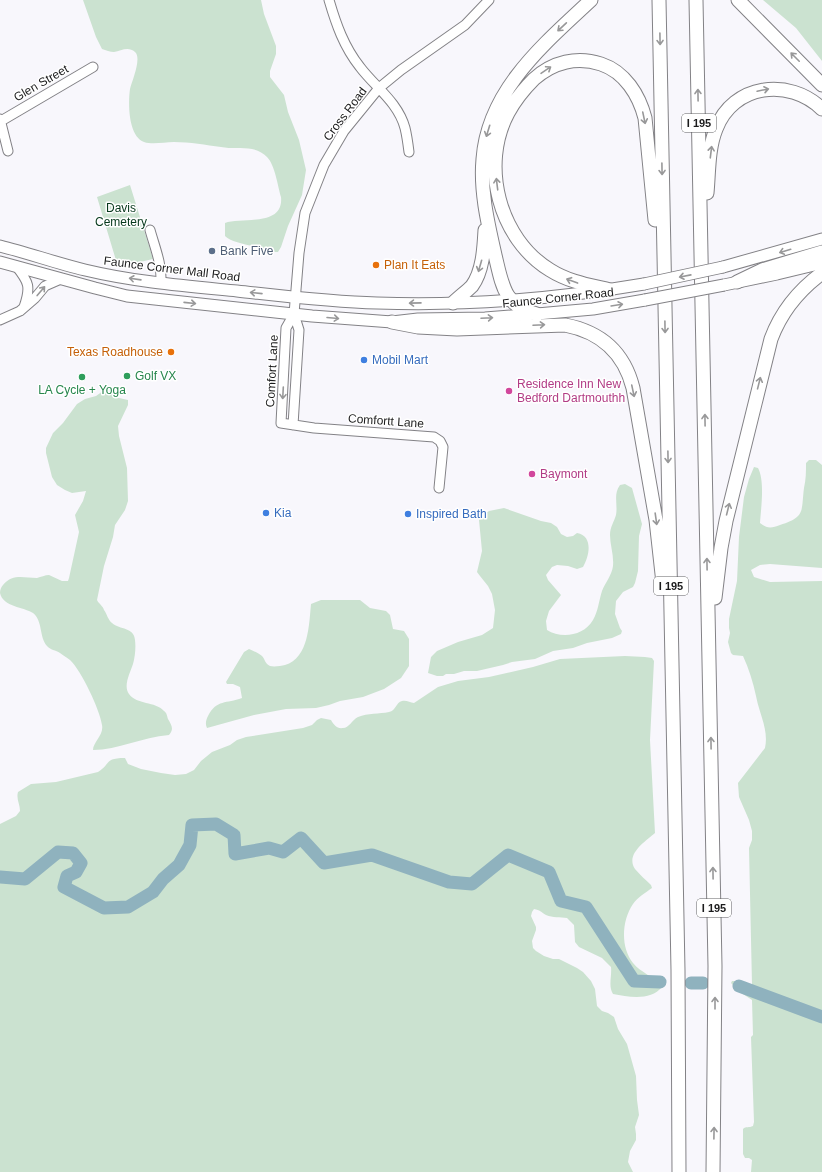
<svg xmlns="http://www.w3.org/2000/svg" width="822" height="1172" viewBox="0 0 822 1172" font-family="Arial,sans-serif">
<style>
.green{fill:#cbe2d0}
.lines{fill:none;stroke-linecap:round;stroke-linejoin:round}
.river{stroke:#8fb2be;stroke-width:13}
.minor-casing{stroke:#838286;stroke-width:11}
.major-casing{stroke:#838286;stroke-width:13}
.highway-casing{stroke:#838286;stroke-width:15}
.minor{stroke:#fff;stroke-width:9}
.major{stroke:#fff;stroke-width:11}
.highway{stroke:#fff;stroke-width:13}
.major-bridge-casing{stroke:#838286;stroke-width:13;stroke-linecap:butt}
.major-bridge{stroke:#fff;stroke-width:11}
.oneway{stroke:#989899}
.service-dot{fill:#5c6f8a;stroke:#fff;stroke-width:1.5}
.food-dot{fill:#e8710a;stroke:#fff;stroke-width:1.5}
.shop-dot{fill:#3f7fe0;stroke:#fff;stroke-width:1.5}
.leisure-dot{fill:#2e9e5b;stroke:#fff;stroke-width:1.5}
.hotel-dot{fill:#d1479c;stroke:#fff;stroke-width:1.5}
.labels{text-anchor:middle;stroke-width:3;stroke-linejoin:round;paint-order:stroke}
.shield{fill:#fff;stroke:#5f5f60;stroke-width:1}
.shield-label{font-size:11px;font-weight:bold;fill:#1b1b1c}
.street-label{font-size:12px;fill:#1b1b1c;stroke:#fff}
.park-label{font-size:12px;fill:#06381c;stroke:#fff}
.service-label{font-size:12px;fill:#4e5e75;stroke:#fff;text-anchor:start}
.food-label{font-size:12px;fill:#c56008;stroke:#fff;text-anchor:start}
.shop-label{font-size:12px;fill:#366cbe;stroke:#fff;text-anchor:start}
.leisure-label{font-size:12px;fill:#27864d;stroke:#fff;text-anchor:start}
.hotel-label{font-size:12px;fill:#b23c85;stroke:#fff;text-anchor:start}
</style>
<rect width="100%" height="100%" fill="#f8f7fc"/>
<path class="green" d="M 83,0 L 261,0 L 264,14 L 276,46 L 276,54 L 270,71 L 270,77 L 284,95 L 288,112 L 299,140 L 306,170 L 302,195 L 288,226 L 281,247 L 278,252 L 275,252 C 263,247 232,244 225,236 L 225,223 C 241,217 284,227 281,197 C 278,187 275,165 267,157 C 263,153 258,150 252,149 C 242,147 231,149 221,147 C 206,145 190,142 174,142 C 164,142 153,145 144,142 C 128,136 128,103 130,89 C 132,81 142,58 135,52 C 128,46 121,51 114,52 C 110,52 106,50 102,49 L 96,37 Z
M 763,0 L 822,0 L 822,61 L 796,28 Z
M 130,185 L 153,259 L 118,267 L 97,197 Z
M 108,389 L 119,398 L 128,400 L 128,405 L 118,426 L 119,436 L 127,468 L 128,501 L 125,510 L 115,525 L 113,537 L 104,566 L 97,600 C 99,604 103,606 104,610 C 107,614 108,620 112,623 C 120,630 134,627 135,640 C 136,648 135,657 133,664 C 130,673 123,686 129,694 C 137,705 155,701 164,711 C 167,713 167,716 168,719 C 172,726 174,729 169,735 C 142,737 118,750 93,750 C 93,742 104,735 102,725 C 100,710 81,670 70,660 C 67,658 63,655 60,653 C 56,650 50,650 47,646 C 39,637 43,621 33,613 C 24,607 3,607 0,593 C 0,590 1,587 3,585 C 13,573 24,578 37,578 C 41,577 45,575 49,575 L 62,581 L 68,581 L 69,578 L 79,532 L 75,515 L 83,501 L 86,491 L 72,493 L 65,490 L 57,485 L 52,477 L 46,453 L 46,448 L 53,433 L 63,423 L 77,404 L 85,399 L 96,396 L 103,391 Z
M 809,460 L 816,460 L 822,465 L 822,568 L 770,564 L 760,565 L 751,570 L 754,577 L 770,582 L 822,581 L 822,1172 L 751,1172 L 752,1160 L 749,1158 L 745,1158 L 743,1154 L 743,1129 C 746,1126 749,1128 753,1126 L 754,1122 L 751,1037 L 753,1035 L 752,1000 L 740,992 L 731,983 L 732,981 C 740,980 745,987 752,985 L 749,848 L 752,840 L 752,831 L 749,820 L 739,797 L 738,783 L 765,748 C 769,730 759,713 756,696 C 753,682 749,669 743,656 L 733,655 L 731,653 L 728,642 L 730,633 L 729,628 L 729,619 L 737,581 L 739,537 L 744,497 L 749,479 L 754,467 L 758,468 C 765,481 761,508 760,523 C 767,529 772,528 780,525 C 806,517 801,511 804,488 C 806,479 806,472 806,463 Z
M 625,484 L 632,488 L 642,524 L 639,536 L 638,571 L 635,583 L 633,587 L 623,592 L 616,601 L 615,614 L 620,628 L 622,631 L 621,634 L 612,638 L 587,643 L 573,648 L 553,651 L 535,659 L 512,662 L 503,665 L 477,671 L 464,671 L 454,674 L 446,674 L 443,676 L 437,676 L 428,673 L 431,657 L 437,651 L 458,642 L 482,635 L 493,628 L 495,610 L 492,594 L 488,586 L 480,576 L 477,572 L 482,551 L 479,520 L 482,516 L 489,511 L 504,508 L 541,521 L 551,523 L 557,527 L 561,534 L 567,537 L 573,536 L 577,533 C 594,536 589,557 583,567 L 577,569 L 568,566 L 557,565 L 552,567 L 546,575 L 548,580 L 561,595 L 549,611 L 546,621 L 547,630 C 561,639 584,636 593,620 C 598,612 599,600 602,591 C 605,583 612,575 613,566 C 614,555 610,545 610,535 C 610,527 614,522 616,515 C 618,505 613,494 620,485 Z
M 321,600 L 360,600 L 370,608 L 386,611 L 390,615 L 393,629 L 404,631 L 409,639 L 409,666 L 401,678 L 384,689 L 363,697 L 340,701 L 329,705 L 316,708 L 286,709 L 254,715 L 207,728 C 205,724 206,720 208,716 C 217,699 226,704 242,698 L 240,687 L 233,684 L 227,684 L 226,682 L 244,652 L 249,649 C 253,651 259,653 262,656 C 265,659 265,664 270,666 C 274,667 281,666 285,665 C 309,658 309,624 311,604 Z
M 625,656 L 645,657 L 652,658 L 654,661 L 650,740 L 655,833 C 646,841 625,854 635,869 C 640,875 646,880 651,885 L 652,888 C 645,893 638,897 633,904 C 622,920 620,947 633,963 C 641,973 654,976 662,987 C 651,1001 629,997 613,994 C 608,986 612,977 611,967 L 602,958 L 579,947 L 575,942 L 574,925 L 567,918 C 560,917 553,918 546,915 C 541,912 540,910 534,909 L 532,912 L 531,916 L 536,927 L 536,930 L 532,941 L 533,948 L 536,951 L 544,956 L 553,959 L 559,959 L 577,968 L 583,972 L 591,981 L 595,989 L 597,1006 L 602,1011 L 608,1013 L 614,1017 L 618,1029 L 627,1044 L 636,1076 L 637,1100 L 639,1115 L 635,1127 L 636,1134 L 636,1140 L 630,1151 L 628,1162 L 633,1172 L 0,1172 L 0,824 L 16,816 L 20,811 C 20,804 16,799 18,792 L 31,784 L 56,782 L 98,772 C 111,764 104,758 125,758 L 128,764 L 141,769 L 161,773 L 175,775 L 186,774 L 194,770 L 201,761 L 212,752 L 230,745 L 237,740 L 246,737 L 303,728 L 312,725 L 317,720 L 321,718 L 331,720 C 334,725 337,729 343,728 C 349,728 352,720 358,717 C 368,713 379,714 389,712 C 396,711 396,702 402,701 C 407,700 410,703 414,703 L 438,687 L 458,681 L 489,677 L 533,667 L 560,659 Z"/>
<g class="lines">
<path class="river" d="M 0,877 L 25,879 L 58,852 L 73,853 L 81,863 L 76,872 L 67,876 L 64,887 L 104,908 L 128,907 L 153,892 L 163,879 L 179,865 L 190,845 L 192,825 L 216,824 L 234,835 L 235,854 L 269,848 L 283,852 L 301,838 L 324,863 L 372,855 L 449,882 L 472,884 L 508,855 L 549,872 L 561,901 L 586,907 L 634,981 L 660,982
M 691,983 L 703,983
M 739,986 L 822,1017"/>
<defs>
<path id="minor" d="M 329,0 C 336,24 344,47 360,67 C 375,87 398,102 405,128 C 407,136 408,144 409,152
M 0,119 L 8,151
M 1,121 L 93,67
M 150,230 C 155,248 162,264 161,283
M 16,266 C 29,282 31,287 24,307
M 294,314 L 286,328 L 281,423 L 314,428 L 434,437 L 440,441 L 443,447 L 439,488
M 0,320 L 20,311 L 35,298 L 45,286 L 61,279
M 293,425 L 299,330 L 294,314 L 299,253 L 305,213 L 324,165 L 344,131 L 379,88 L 401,70 L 465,25 L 489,0"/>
<path id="major" d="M 0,246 C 28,253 56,263 85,270 C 135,282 186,286 237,291 C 283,296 330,302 377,303 C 466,306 556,299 644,284
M 0,262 L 95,288 L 127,296 L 312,316 L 392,322 L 418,319 L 485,318 L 537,314 L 593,309 L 645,300
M 723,267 L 822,239
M 724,285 L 777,274 L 822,263"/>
<path id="highway" d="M 659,0 L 678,970 L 679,1172
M 696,0 L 715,966 L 713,1172
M 738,0 L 822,85
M 707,193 C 709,172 708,149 716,129 C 733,84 789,77 822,109
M 737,282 L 762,270 L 822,252
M 610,290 C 589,285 569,282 550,270 C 499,239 480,165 508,113 C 515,100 524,89 534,79 C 553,62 577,56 601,64 C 625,72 639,95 645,118 L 655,220
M 453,303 C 459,297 466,292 472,286 C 483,271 484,248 485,230
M 537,314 C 504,307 502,284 495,255 C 488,224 480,191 483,159 C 488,90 544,44 591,0
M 392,322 L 418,327 L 457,329 L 565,325 C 601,332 624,352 633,388 L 656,520 L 663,583
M 715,598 L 721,548 L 726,521 L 771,339 C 781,312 799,290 822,273"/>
</defs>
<use href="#minor" class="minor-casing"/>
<use href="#major" class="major-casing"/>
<use href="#highway" class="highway-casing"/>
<use href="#minor" class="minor"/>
<use href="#major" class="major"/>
<use href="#highway" class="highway"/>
<defs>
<path id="major-bridge" d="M 644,284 L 723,267
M 645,300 L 724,285"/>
</defs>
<use href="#major-bridge" class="major-bridge-casing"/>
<use href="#major-bridge" class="major-bridge"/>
</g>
<defs><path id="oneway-shaft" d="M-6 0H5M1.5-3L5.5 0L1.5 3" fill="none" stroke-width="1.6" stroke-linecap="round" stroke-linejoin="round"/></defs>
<g class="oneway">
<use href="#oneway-shaft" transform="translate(562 27) rotate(137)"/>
<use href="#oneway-shaft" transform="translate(660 39) rotate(89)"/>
<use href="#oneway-shaft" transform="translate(795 57) rotate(-135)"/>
<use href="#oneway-shaft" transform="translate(546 70) rotate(-34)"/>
<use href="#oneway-shaft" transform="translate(763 90) rotate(-12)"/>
<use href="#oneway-shaft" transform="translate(698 95) rotate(-91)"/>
<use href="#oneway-shaft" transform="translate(644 118) rotate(78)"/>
<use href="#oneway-shaft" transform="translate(488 131) rotate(107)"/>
<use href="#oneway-shaft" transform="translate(711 152) rotate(-83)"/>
<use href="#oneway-shaft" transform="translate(662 169) rotate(89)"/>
<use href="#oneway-shaft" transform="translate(497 184) rotate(-97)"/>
<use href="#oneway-shaft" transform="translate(785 251) rotate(163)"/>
<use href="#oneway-shaft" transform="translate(480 266) rotate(106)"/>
<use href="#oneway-shaft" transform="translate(685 276) rotate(169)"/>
<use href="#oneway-shaft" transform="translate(135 279) rotate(-172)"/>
<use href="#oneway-shaft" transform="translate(572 281) rotate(-160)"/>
<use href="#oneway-shaft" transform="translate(41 291) rotate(-50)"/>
<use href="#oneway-shaft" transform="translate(256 293) rotate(-174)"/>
<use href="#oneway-shaft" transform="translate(190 303) rotate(6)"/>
<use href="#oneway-shaft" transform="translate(415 303) rotate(179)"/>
<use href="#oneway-shaft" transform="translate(617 305) rotate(-9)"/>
<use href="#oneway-shaft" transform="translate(333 318) rotate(5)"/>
<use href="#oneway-shaft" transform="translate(487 318) rotate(-3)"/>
<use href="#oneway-shaft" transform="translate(539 325) rotate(-3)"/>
<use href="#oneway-shaft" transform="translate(665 327) rotate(89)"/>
<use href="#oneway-shaft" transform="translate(759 383) rotate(-76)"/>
<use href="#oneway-shaft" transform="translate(633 391) rotate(78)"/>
<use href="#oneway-shaft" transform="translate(283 393) rotate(93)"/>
<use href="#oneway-shaft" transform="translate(705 420) rotate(-91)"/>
<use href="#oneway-shaft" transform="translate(668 457) rotate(89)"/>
<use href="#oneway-shaft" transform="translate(728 509) rotate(-76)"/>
<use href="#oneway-shaft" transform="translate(656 519) rotate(82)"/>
<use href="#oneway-shaft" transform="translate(707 564) rotate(-91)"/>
<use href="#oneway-shaft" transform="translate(711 743) rotate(-91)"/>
<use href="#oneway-shaft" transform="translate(713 873) rotate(-91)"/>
<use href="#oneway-shaft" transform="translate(715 1003) rotate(-90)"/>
<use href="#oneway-shaft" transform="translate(714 1133) rotate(-89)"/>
</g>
<circle class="service-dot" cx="212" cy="251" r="4"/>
<g class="food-dot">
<circle cx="376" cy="265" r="4"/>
<circle cx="171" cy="352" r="4"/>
</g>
<g class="shop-dot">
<circle cx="364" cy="360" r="4"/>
<circle cx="266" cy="513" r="4"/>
<circle cx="408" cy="514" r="4"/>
</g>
<g class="leisure-dot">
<circle cx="127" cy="376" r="4"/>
<circle cx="82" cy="377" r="4"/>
</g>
<g class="hotel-dot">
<circle cx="509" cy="391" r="4"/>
<circle cx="532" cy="474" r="4"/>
</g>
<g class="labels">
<g class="shield">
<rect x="682" y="114" width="34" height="18" rx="3"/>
<rect x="654" y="577" width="34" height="18" rx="3"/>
<rect x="697" y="899" width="34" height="18" rx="3"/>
</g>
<g class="shield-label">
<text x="699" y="127">I 195</text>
<text x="671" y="590">I 195</text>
<text x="714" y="912">I 195</text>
</g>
<g class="street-label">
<text transform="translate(41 83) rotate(-30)" y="4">Glen Street</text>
<text transform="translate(345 114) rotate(-53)" y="4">Cross Road</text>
<text transform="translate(172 269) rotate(7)" y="4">Faunce Corner Mall Road</text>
<text transform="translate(558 298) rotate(-6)" y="4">Faunce Corner Road</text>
<text transform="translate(272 371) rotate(-87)" y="4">Comfort Lane</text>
<text transform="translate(386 421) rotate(4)" y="4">Comfortt Lane</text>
</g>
<g class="park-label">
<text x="121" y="212">Davis<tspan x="121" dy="14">Cemetery</tspan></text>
</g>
<g class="service-label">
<text x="220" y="255">Bank Five</text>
</g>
<g class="food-label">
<text x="384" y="269">Plan It Eats</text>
<text x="163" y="356" text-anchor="end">Texas Roadhouse</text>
</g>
<g class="shop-label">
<text x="372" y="364">Mobil Mart</text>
<text x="274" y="517">Kia</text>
<text x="416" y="518">Inspired Bath</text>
</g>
<g class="leisure-label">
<text x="135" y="380">Golf VX</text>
<text x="82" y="394" text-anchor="middle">LA Cycle + Yoga</text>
</g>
<g class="hotel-label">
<text x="517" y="388">Residence Inn New<tspan x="517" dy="14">Bedford Dartmouthh</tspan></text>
<text x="540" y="478">Baymont</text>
</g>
</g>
</svg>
